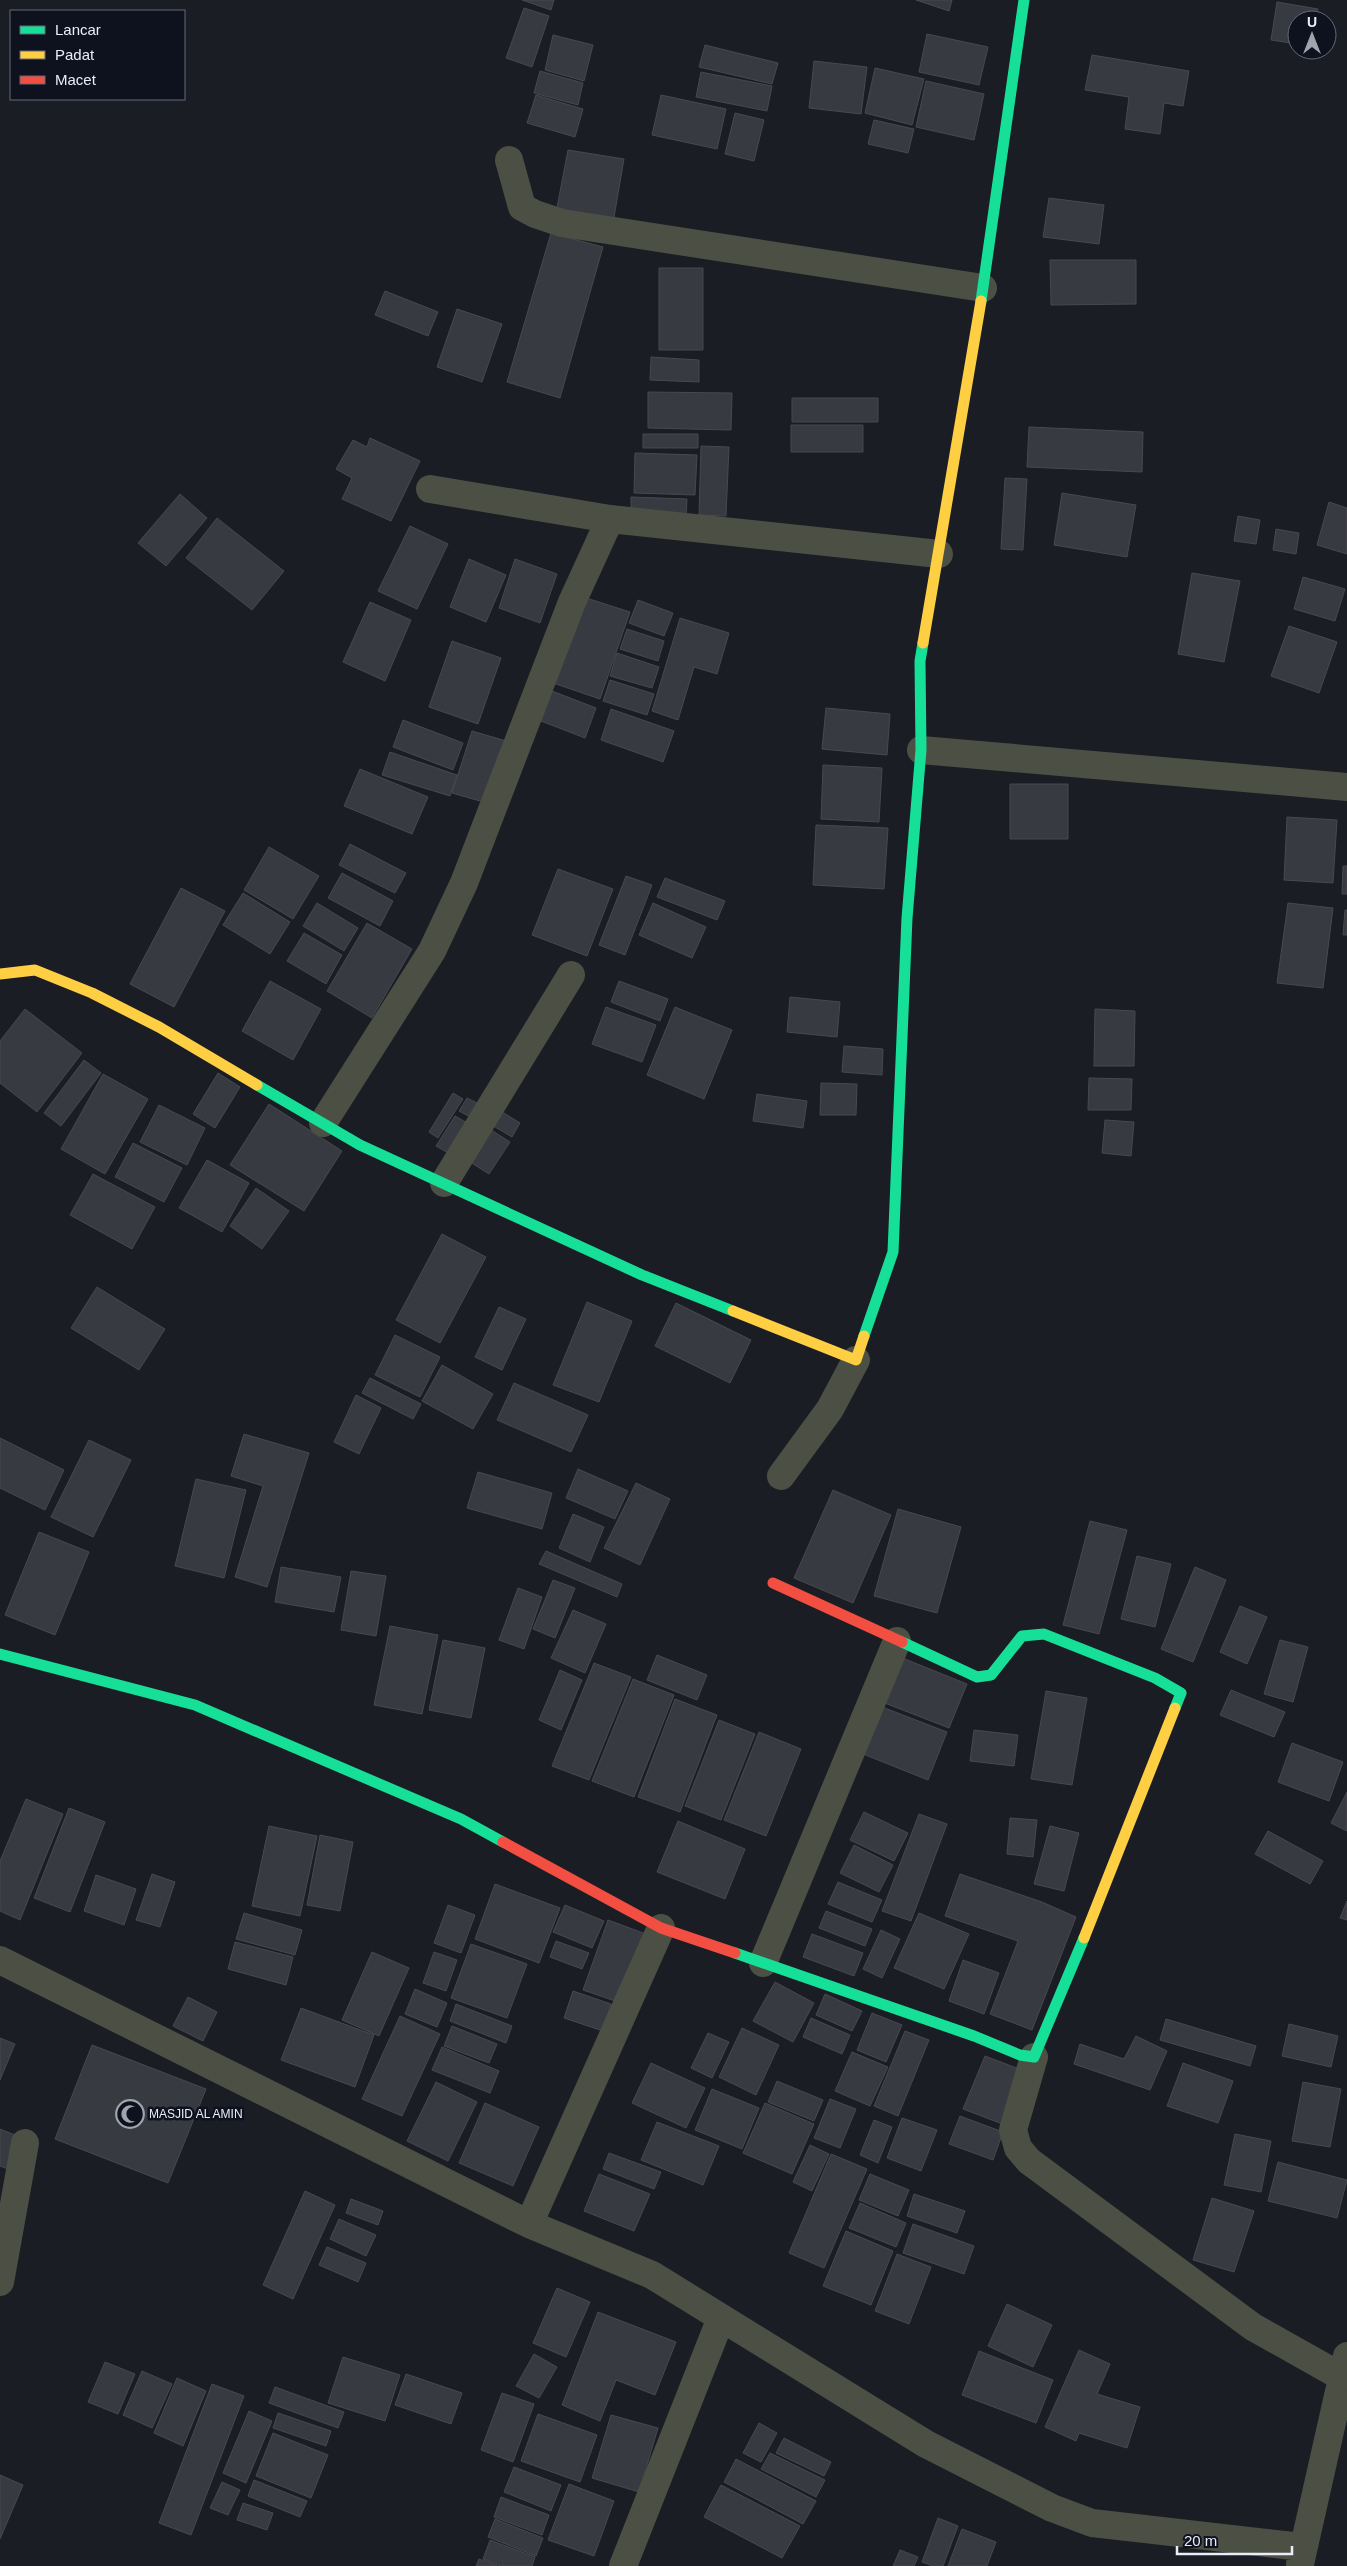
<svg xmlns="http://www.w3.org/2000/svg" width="1347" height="2566" viewBox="0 0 1347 2566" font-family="Arial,sans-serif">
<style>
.building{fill:#383a41;stroke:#47494f}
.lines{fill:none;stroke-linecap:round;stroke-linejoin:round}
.street{stroke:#4c5044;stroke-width:28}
.fast{stroke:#16e098;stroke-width:11}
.slow{stroke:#ffcf43;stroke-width:11}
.jam{stroke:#f24e42;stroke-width:11}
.labels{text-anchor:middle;stroke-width:5;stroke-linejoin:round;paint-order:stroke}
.poi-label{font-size:12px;fill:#eaedf7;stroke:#0e111e;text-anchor:start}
</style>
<rect width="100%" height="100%" fill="#1b1d24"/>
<path class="building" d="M 522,0 L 554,0 L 551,10 Z
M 916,0 L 952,0 L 949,11 Z
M 1277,2 L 1318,9 L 1316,20 L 1297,20 L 1297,44 L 1271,40 Z
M 524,8 L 549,16 L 532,67 L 506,58 Z
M 927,34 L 988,47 L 979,85 L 919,72 Z
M 553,35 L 593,45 L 584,81 L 545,70 Z
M 705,45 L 778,63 L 772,84 L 699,67 Z
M 1092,55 L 1189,71 L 1183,106 L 1164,103 L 1160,134 L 1125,129 L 1129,97 L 1085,90 Z
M 814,61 L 867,67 L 861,114 L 809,108 Z
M 875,68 L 924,79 L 912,125 L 865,113 Z
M 540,71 L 583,83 L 578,105 L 534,93 Z
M 701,72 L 772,86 L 767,111 L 696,97 Z
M 926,81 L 984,94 L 974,140 L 916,127 Z
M 536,95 L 583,109 L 575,137 L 527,123 Z
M 661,95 L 726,109 L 717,149 L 652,135 Z
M 735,113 L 764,120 L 754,161 L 725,154 Z
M 874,120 L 914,129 L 908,153 L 868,144 Z
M 568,150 L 624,159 L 613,223 L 556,213 Z
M 1049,198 L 1104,205 L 1099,244 L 1043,237 Z
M 551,233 L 603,247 L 560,398 L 507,382 Z
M 1050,260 L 1136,260 L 1136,304 L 1051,305 Z
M 659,268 L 703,268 L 703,350 L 659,350 Z
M 385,291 L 438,312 L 428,336 L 375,315 Z
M 457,309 L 502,324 L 482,382 L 437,367 Z
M 651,357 L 699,360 L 699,382 L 650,380 Z
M 648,392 L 732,393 L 731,430 L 648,428 Z
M 792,398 L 878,398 L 878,422 L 792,422 Z
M 791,425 L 863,425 L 863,452 L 791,452 Z
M 1029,427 L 1143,432 L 1142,472 L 1027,467 Z
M 643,434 L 698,434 L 698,448 L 643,448 Z
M 370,438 L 420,461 L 391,521 L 342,499 L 352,478 L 336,469 L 353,440 L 367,447 Z
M 701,446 L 729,447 L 726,516 L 699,515 Z
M 635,453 L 697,455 L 695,495 L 634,493 Z
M 1005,478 L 1027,479 L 1023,550 L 1001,549 Z
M 1062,493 L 1136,505 L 1127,557 L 1054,545 Z
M 180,494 L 207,518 L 166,566 L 138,543 Z
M 631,497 L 687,499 L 686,518 L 631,516 Z
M 1329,502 L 1347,508 L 1347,554 L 1317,545 Z
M 1238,516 L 1260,520 L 1256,544 L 1234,541 Z
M 217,518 L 284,571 L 252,610 L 186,558 Z
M 410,526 L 448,544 L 417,609 L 378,591 Z
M 1276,529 L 1299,533 L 1296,554 L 1273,550 Z
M 469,559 L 506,575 L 486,622 L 450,607 Z
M 515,559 L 557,574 L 540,623 L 499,608 Z
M 1192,573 L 1240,581 L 1224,662 L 1178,654 Z
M 1303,577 L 1345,589 L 1335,621 L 1294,609 Z
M 577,595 L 630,612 L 600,699 L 547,681 Z
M 638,600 L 673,613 L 664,636 L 629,623 Z
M 370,602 L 411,620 L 385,681 L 343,662 Z
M 680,618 L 729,633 L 717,674 L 694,667 L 678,720 L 652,711 Z
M 1289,626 L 1337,642 L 1319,693 L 1271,676 Z
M 627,629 L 664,641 L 658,661 L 620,649 Z
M 452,641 L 501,658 L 478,724 L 429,707 Z
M 617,653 L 659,667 L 652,688 L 610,676 Z
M 610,680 L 654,694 L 647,715 L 603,701 Z
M 552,691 L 596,708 L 585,738 L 541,721 Z
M 826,708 L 890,714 L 887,755 L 822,749 Z
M 611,709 L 674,731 L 663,762 L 601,740 Z
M 403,720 L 463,743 L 453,770 L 393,747 Z
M 472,731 L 513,743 L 494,805 L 452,793 Z
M 390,752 L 457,775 L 450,796 L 382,775 Z
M 823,765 L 882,768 L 879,822 L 821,819 Z
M 360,769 L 428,797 L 412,834 L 344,806 Z
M 1010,784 L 1068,784 L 1068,839 L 1010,839 Z
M 1287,817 L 1337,820 L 1333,883 L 1284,880 Z
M 816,825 L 888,828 L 884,889 L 813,885 Z
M 350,844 L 406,873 L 395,893 L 339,865 Z
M 269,847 L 319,876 L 293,919 L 244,890 Z
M 1343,866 L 1347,866 L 1347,894 L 1342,894 Z
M 558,869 L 613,889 L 587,956 L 532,935 Z
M 342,873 L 393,901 L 380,926 L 328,898 Z
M 626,876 L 652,885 L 625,955 L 599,945 Z
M 665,878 L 725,901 L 717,920 L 657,897 Z
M 181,888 L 225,911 L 174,1007 L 130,984 Z
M 243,893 L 290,922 L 270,954 L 223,925 Z
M 317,903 L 358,928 L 344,951 L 303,926 Z
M 653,903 L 706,927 L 692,958 L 639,935 Z
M 1288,903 L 1333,908 L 1323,988 L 1277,983 Z
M 1345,910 L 1347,910 L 1347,935 L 1343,935 Z
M 367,923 L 412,949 L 372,1018 L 327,991 Z
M 304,933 L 342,955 L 326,984 L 287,961 Z
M 270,981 L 321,1009 L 293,1060 L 242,1031 Z
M 619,981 L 668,999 L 660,1021 L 611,1002 Z
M 790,997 L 840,1002 L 837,1037 L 787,1032 Z
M 606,1007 L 656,1025 L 642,1062 L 592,1044 Z
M 675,1007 L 732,1030 L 704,1099 L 647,1075 Z
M 25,1009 L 82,1053 L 37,1112 L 0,1083 L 0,1041 Z
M 1095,1009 L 1135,1011 L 1134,1066 L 1094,1066 Z
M 844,1046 L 883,1049 L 882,1075 L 842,1072 Z
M 84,1060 L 101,1073 L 61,1126 L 44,1113 Z
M 218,1073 L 240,1087 L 215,1128 L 193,1114 Z
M 103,1074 L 148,1099 L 105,1174 L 61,1149 Z
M 1089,1078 L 1132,1079 L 1131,1110 L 1088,1110 Z
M 821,1083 L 857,1084 L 856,1115 L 820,1115 Z
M 453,1093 L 463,1099 L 438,1138 L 429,1132 Z
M 757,1094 L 807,1101 L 803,1128 L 753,1121 Z
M 467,1098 L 481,1105 L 474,1119 L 459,1111 Z
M 269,1104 L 342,1151 L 304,1211 L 230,1165 Z
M 159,1105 L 205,1128 L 187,1165 L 140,1142 Z
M 499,1110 L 520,1123 L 512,1137 L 490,1124 Z
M 455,1116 L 469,1124 L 450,1154 L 436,1146 Z
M 1105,1120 L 1134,1122 L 1131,1156 L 1102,1153 Z
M 488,1128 L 510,1142 L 489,1174 L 467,1160 Z
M 133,1143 L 182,1168 L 164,1202 L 115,1177 Z
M 207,1160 L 249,1183 L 222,1232 L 179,1208 Z
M 93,1174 L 155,1207 L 132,1249 L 70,1215 Z
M 256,1188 L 289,1211 L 262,1249 L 230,1226 Z
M 442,1234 L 486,1257 L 440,1343 L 396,1320 Z
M 97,1287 L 165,1329 L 139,1370 L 71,1328 Z
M 587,1302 L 632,1321 L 599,1402 L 553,1385 Z
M 676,1303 L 751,1340 L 730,1383 L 655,1346 Z
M 499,1307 L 526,1319 L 502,1370 L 475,1357 Z
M 395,1335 L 440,1357 L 420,1397 L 375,1375 Z
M 442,1365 L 493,1394 L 473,1429 L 422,1401 Z
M 370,1378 L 421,1404 L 413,1419 L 362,1393 Z
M 514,1383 L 588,1415 L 571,1452 L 497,1420 Z
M 356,1395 L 381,1408 L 359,1454 L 334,1442 Z
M 244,1434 L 309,1453 L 267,1587 L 235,1577 L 263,1486 L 231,1476 Z
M 0,1438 L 64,1470 L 45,1510 L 0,1488 Z
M 89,1440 L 131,1460 L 93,1537 L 51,1517 Z
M 578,1469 L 628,1491 L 615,1519 L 566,1498 Z
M 478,1472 L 552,1493 L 542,1529 L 467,1508 Z
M 196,1479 L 246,1490 L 224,1578 L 175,1566 Z
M 636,1483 L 670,1499 L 640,1565 L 604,1548 Z
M 833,1490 L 891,1515 L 853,1603 L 794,1578 Z
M 898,1509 L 961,1527 L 937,1613 L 874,1596 Z
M 573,1514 L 604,1527 L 590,1562 L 559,1548 Z
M 1090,1521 L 1127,1530 L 1099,1634 L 1063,1625 Z
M 39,1532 L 89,1552 L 55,1635 L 5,1615 Z
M 546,1551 L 622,1584 L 617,1597 L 539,1564 Z
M 1137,1556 L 1171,1564 L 1155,1627 L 1121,1619 Z
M 281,1567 L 341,1577 L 334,1612 L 275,1602 Z
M 1195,1567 L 1226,1580 L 1193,1662 L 1161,1649 Z
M 351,1571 L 386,1576 L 376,1636 L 341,1630 Z
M 553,1580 L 575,1588 L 555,1638 L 533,1629 Z
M 518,1588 L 542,1597 L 524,1649 L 499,1640 Z
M 1240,1606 L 1267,1617 L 1247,1664 L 1220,1652 Z
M 573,1610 L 606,1624 L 585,1673 L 551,1658 Z
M 390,1626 L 438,1635 L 422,1714 L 374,1705 Z
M 443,1640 L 485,1648 L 471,1718 L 429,1710 Z
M 1280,1640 L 1308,1647 L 1293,1702 L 1264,1694 Z
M 657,1655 L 707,1675 L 697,1700 L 647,1680 Z
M 900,1657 L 967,1684 L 949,1728 L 882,1702 Z
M 594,1663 L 631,1677 L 589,1780 L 552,1766 Z
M 560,1670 L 582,1680 L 561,1730 L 539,1720 Z
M 633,1679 L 674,1695 L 634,1797 L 592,1781 Z
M 1231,1690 L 1285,1712 L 1274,1737 L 1220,1715 Z
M 1046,1691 L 1087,1698 L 1072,1785 L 1031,1779 Z
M 675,1699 L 717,1715 L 680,1812 L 638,1797 Z
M 877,1705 L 947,1732 L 928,1780 L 858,1752 Z
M 719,1720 L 755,1734 L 721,1820 L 685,1806 Z
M 974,1730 L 1018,1735 L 1014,1766 L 970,1761 Z
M 759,1732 L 801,1749 L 766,1836 L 724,1820 Z
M 1292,1743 L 1343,1762 L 1329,1801 L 1278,1782 Z
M 1347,1792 L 1347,1831 L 1331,1823 Z
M 26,1799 L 63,1814 L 20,1920 L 0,1911 L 0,1861 Z
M 69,1808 L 105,1822 L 70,1912 L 34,1898 Z
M 864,1812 L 908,1833 L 894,1861 L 850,1840 Z
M 919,1814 L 947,1824 L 911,1921 L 882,1911 Z
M 1010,1818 L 1037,1820 L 1033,1857 L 1007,1854 Z
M 678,1821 L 745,1849 L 725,1899 L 657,1872 Z
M 269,1826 L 317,1836 L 300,1916 L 252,1906 Z
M 1050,1826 L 1079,1833 L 1064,1891 L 1034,1884 Z
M 1268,1831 L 1323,1861 L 1310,1884 L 1255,1854 Z
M 320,1835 L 353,1842 L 340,1911 L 307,1905 Z
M 854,1845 L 893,1865 L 879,1892 L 840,1873 Z
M 152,1874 L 175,1882 L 160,1927 L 136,1920 Z
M 960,1874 L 1042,1902 L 1076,1917 L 1032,2030 L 990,2014 L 1018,1941 L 945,1916 Z
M 96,1875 L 136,1889 L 124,1925 L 84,1911 Z
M 838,1882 L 882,1900 L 872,1922 L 828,1904 Z
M 495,1884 L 560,1908 L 539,1963 L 475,1939 Z
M 1347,1901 L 1347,1920 L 1340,1918 Z
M 448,1905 L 475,1915 L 461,1953 L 434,1943 Z
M 565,1905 L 604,1921 L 592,1948 L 553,1932 Z
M 826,1911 L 872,1929 L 865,1946 L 819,1928 Z
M 244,1913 L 302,1930 L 295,1955 L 236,1939 Z
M 919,1913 L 969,1934 L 944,1989 L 894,1968 Z
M 608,1920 L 646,1934 L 621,2003 L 583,1990 Z
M 881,1930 L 900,1939 L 882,1978 L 863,1969 Z
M 812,1934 L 863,1953 L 854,1976 L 803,1957 Z
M 556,1941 L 589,1953 L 582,1969 L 550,1957 Z
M 235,1942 L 293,1957 L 286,1985 L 228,1969 Z
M 471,1944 L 527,1964 L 507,2018 L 451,1998 Z
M 372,1952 L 409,1968 L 379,2036 L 342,2020 Z
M 434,1952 L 457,1960 L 446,1991 L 423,1983 Z
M 963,1960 L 999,1973 L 984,2014 L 949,2001 Z
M 775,1982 L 814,2003 L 793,2042 L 753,2021 Z
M 415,1989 L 447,2003 L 437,2027 L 405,2014 Z
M 573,1991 L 611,2004 L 603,2031 L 564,2018 Z
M 825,1994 L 862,2011 L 852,2031 L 816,2015 Z
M 188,1997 L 217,2012 L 203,2041 L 173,2026 Z
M 456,2004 L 512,2026 L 506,2043 L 450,2021 Z
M 301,2008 L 374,2035 L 355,2087 L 281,2060 Z
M 872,2013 L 902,2025 L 886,2062 L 857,2050 Z
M 400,2016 L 440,2034 L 402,2116 L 362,2099 Z
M 811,2018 L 850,2035 L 842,2054 L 803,2037 Z
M 1166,2019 L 1256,2046 L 1250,2066 L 1160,2040 Z
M 1289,2024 L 1338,2036 L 1331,2067 L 1282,2056 Z
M 452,2026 L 497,2044 L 489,2063 L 444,2046 Z
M 742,2028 L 779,2045 L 756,2095 L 719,2077 Z
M 905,2031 L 929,2040 L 898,2116 L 874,2106 Z
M 708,2033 L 729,2042 L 712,2078 L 691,2068 Z
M 1136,2036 L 1167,2051 L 1150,2090 L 1074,2064 L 1080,2044 L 1124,2059 Z
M 0,2038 L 15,2044 L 0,2080 Z
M 92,2045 L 206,2089 L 168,2183 L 55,2139 Z
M 442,2047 L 499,2071 L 490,2093 L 432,2070 Z
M 852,2052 L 888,2067 L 870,2106 L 835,2091 Z
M 985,2056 L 1027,2072 L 1005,2125 L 963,2109 Z
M 651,2063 L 705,2088 L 686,2128 L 632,2103 Z
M 1183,2063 L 1233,2081 L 1218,2123 L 1167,2106 Z
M 777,2081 L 823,2100 L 814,2121 L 768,2102 Z
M 436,2082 L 477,2102 L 448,2161 L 407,2141 Z
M 1303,2082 L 1341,2089 L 1330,2147 L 1292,2141 Z
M 712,2089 L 759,2108 L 742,2149 L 695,2130 Z
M 830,2099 L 856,2109 L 840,2148 L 814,2138 Z
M 485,2103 L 539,2127 L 513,2186 L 459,2163 Z
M 765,2103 L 814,2124 L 792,2174 L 743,2153 Z
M 960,2116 L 1003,2132 L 993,2160 L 949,2144 Z
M 902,2118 L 937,2130 L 921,2171 L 887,2158 Z
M 874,2120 L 892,2127 L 878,2163 L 860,2155 Z
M 657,2122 L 719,2146 L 703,2185 L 641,2160 Z
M 0,2129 L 20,2137 L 8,2169 L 0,2166 Z
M 1235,2134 L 1271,2141 L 1261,2192 L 1224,2185 Z
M 810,2145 L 829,2154 L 812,2191 L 793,2182 Z
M 609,2153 L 661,2172 L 654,2189 L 603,2169 Z
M 831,2154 L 867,2169 L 824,2268 L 789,2253 Z
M 1278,2162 L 1347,2180 L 1337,2218 L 1268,2201 Z
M 599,2174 L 650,2194 L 634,2231 L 584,2211 Z
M 870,2174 L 909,2190 L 898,2216 L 859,2200 Z
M 305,2191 L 335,2205 L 293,2299 L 263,2285 Z
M 914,2194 L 965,2211 L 957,2233 L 907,2216 Z
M 1212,2198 L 1254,2211 L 1234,2272 L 1193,2260 Z
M 351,2199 L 383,2211 L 378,2225 L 346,2213 Z
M 860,2203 L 906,2223 L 896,2247 L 849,2228 Z
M 339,2219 L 376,2235 L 366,2256 L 330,2239 Z
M 913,2224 L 974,2246 L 964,2274 L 903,2253 Z
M 846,2231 L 893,2251 L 871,2305 L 823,2286 Z
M 327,2247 L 366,2263 L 358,2282 L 319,2265 Z
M 897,2254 L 931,2267 L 909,2324 L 875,2311 Z
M 557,2288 L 590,2302 L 566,2357 L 533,2343 Z
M 1007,2304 L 1052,2325 L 1033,2367 L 988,2346 Z
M 598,2312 L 676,2342 L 655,2395 L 616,2380 L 600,2421 L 562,2405 Z
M 1079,2350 L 1110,2364 L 1097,2394 L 1140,2407 L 1127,2448 L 1079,2433 L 1076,2441 L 1045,2427 Z
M 979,2351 L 1053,2380 L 1036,2423 L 962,2395 Z
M 534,2354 L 557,2367 L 539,2398 L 516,2386 Z
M 343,2357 L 400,2375 L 385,2421 L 328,2403 Z
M 105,2362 L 135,2374 L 118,2414 L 88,2402 Z
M 142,2371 L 172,2384 L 152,2428 L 123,2415 Z
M 406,2374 L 462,2393 L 451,2424 L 395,2405 Z
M 177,2378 L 206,2391 L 183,2446 L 154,2433 Z
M 212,2384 L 244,2396 L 191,2535 L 159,2523 Z
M 275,2387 L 344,2412 L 338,2428 L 269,2403 Z
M 502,2393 L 534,2404 L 513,2462 L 481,2450 Z
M 249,2411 L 272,2421 L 246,2483 L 223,2473 Z
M 278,2413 L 331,2431 L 326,2446 L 273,2428 Z
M 538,2414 L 597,2435 L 580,2482 L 521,2461 Z
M 611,2415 L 658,2428 L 639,2492 L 592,2478 Z
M 759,2423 L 777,2433 L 761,2462 L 743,2453 Z
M 273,2433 L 328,2455 L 311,2498 L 256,2476 Z
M 784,2438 L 831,2462 L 824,2476 L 776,2453 Z
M 770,2453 L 825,2480 L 816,2497 L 761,2469 Z
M 736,2459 L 816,2501 L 803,2524 L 724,2482 Z
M 514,2467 L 561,2485 L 551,2511 L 504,2492 Z
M 0,2475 L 23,2485 L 0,2539 Z
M 254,2480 L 307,2501 L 300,2517 L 248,2496 Z
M 222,2482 L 240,2490 L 228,2515 L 210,2508 Z
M 569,2484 L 614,2501 L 594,2556 L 548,2540 Z
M 721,2485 L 800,2526 L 782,2558 L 704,2517 Z
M 501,2497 L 549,2515 L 542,2535 L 494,2517 Z
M 243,2503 L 273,2513 L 267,2530 L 237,2520 Z
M 938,2518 L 958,2526 L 943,2566 L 933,2566 L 922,2562 Z
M 495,2519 L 543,2538 L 536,2556 L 488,2537 Z
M 962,2529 L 996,2542 L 987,2566 L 948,2566 Z
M 490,2540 L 535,2557 L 532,2566 L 500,2566 L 483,2559 Z
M 900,2550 L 918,2557 L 914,2566 L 893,2566 Z
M 479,2559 L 497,2566 L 476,2566 Z"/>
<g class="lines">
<path class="street" d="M 509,160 L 522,207 L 535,214 L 562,223 L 983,288
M 430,489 L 610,519 L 939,554
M 921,750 L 1347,787
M 323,1123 L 432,951 L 464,883 L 572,602 L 610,519
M 444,1183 L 571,975
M 781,1476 L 830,1409 L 856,1360
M 0,1960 L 529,2224 L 652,2275 L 926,2444 L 1052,2508 L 1092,2523 L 1302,2547
M 763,1963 L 897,1641
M 1034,2057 L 1013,2130 L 1018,2148 L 1029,2161 L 1253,2327 L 1342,2377
M 529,2224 L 661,1928
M 0,2282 L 25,2143
M 1300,2564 L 1347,2356
M 623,2566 L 721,2318"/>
<path class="fast" d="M 981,301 L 1024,0
M 257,1085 L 360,1145 L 642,1275 L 733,1311
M 864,1336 L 893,1252 L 907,918 L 921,750 L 920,661 L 923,643
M 902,1642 L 977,1677 L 991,1675 L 1022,1636 L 1044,1634 L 1155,1678 L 1181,1693 L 1175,1708
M 0,1654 L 195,1705 L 461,1819 L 503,1842
M 735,1953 L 974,2036 L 1020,2055 L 1034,2057 L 1084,1938"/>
<path class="slow" d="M 923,643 L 981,301
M 0,974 L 35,970 L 92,993 L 159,1027 L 257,1085
M 733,1311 L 856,1360 L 864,1336
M 1084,1938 L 1175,1708"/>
<path class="jam" d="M 773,1583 L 902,1642
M 503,1842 L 661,1928 L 735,1953"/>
</g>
<defs>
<symbol id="mosque-ring" viewBox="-11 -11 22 22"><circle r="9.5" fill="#0e111e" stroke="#a2a4ad" stroke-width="1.5"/><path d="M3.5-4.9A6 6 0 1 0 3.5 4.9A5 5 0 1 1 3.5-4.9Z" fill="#a2a4ad"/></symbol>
</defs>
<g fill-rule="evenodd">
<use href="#mosque-ring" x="114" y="2098" width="32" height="32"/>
</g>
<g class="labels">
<g class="poi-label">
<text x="149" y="2118">MASJID AL AMIN</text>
</g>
</g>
<rect x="10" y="10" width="175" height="90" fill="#0e111e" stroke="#666975"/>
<rect x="20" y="26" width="25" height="8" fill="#16e098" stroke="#666975"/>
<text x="55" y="35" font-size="15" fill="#eaedf7">Lancar</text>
<rect x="20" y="51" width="25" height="8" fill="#ffcf43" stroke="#666975"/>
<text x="55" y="60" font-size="15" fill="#eaedf7">Padat</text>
<rect x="20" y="76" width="25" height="8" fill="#f24e42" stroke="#666975"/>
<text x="55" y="85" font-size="15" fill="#eaedf7">Macet</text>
<g transform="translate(1312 35)"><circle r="24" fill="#0e111e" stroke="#666975"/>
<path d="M0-4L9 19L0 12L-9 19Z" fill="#a2a4ad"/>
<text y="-8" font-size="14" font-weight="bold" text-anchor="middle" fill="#eaedf7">U</text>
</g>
<path d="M1177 2546v8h115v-8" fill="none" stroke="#eaedf7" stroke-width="2.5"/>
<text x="1184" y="2546" font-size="15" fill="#eaedf7" stroke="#0e111e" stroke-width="4" paint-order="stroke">20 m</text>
</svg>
